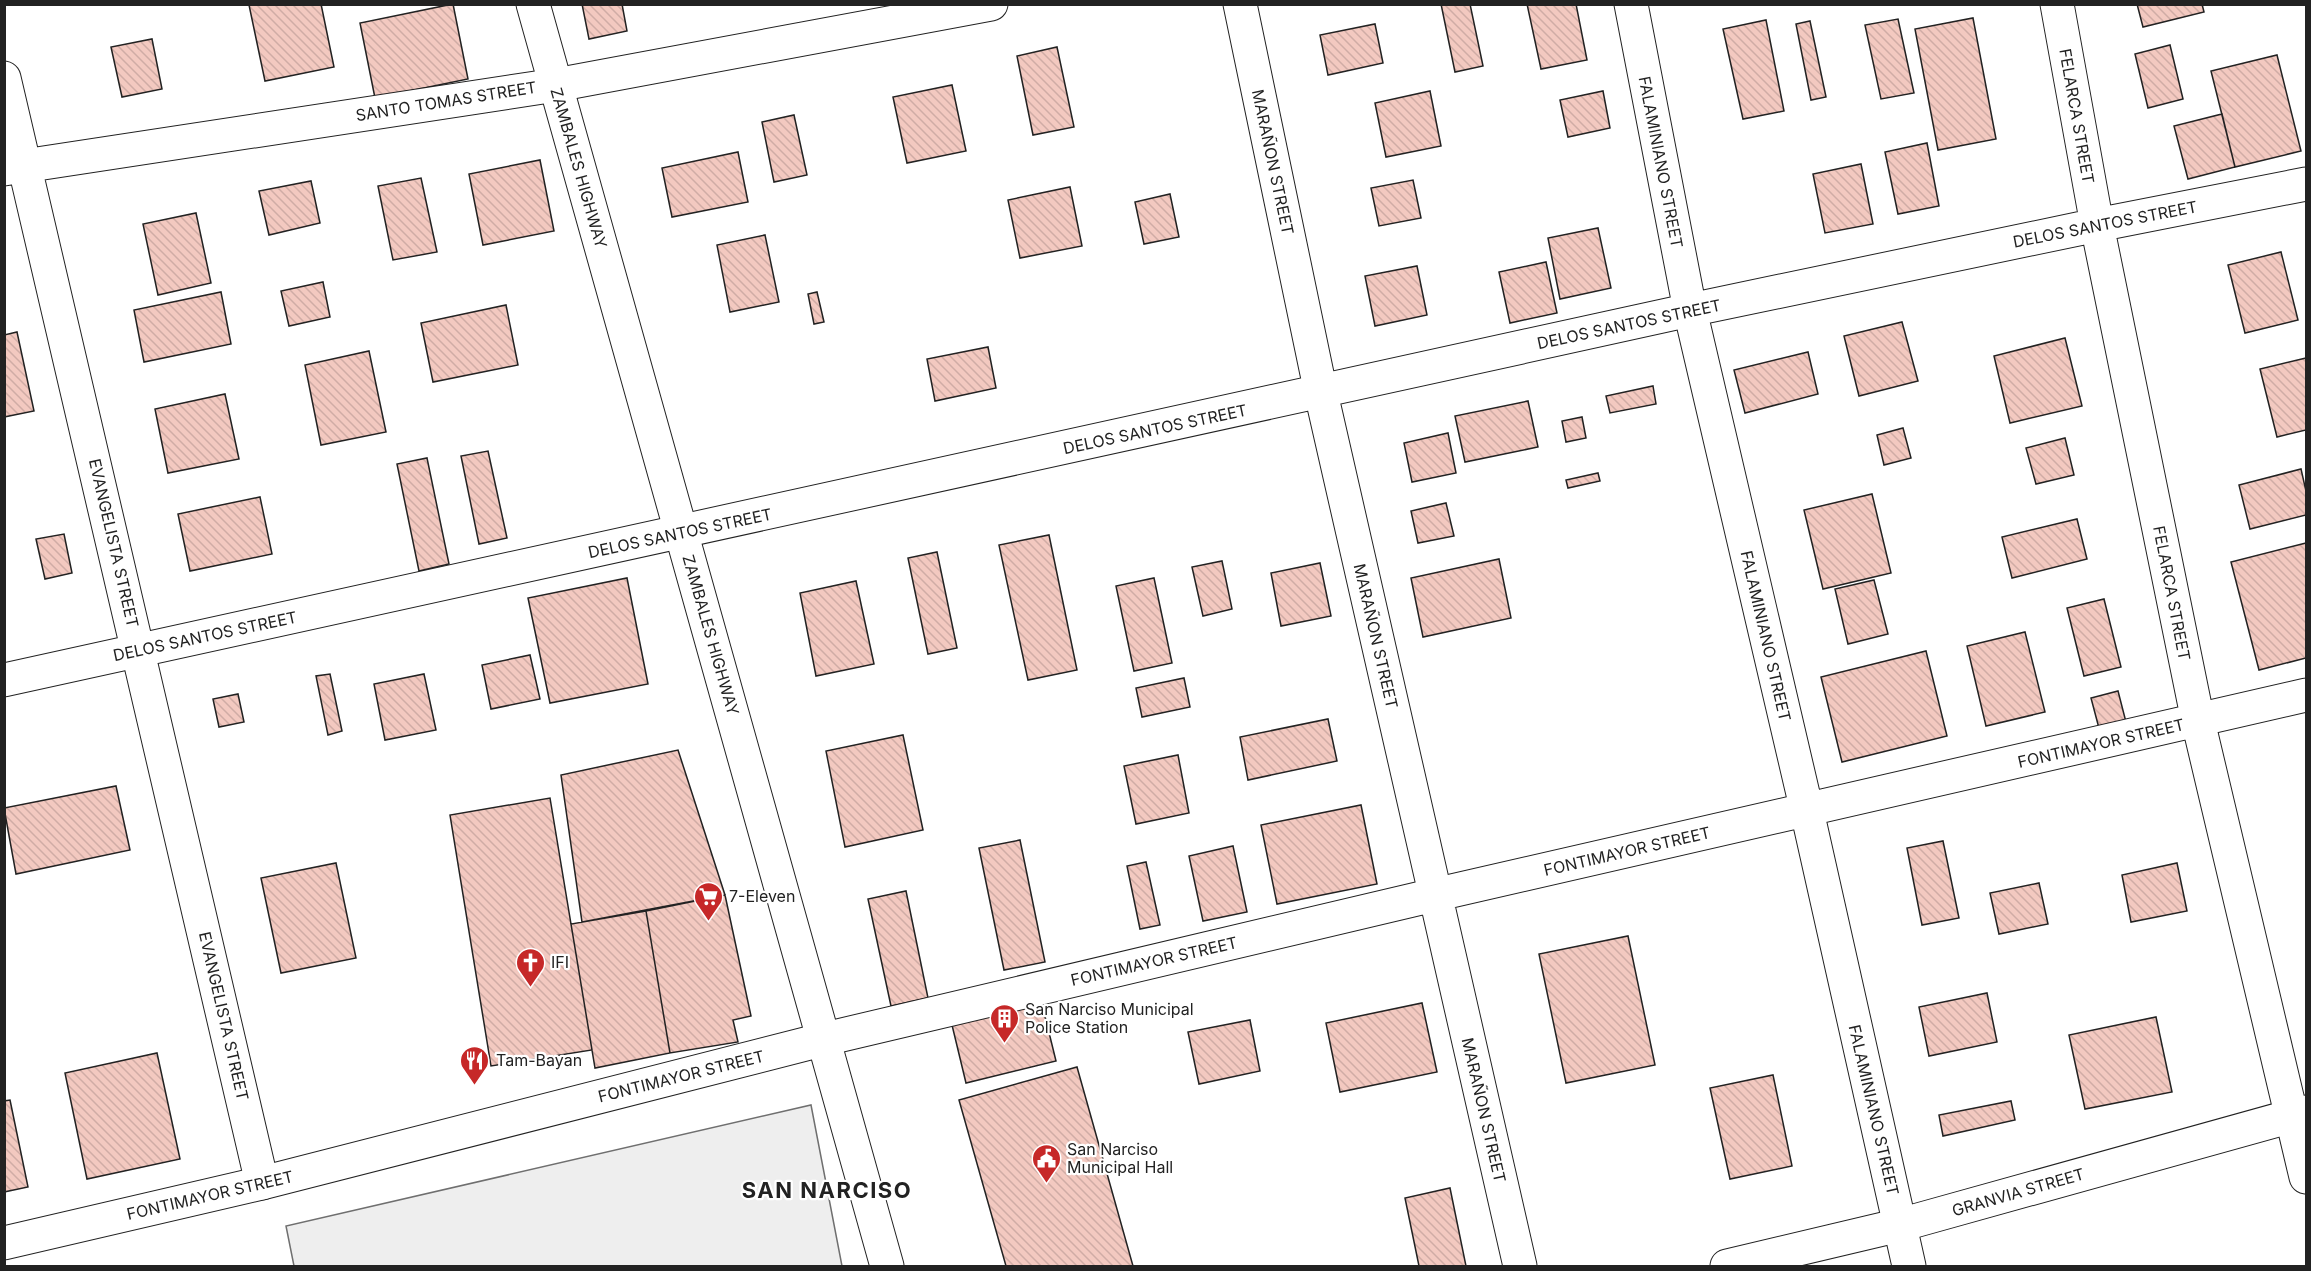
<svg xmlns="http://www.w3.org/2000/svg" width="2311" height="1271" viewBox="0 0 2311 1271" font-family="Inter,sans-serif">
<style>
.green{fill:#eee;stroke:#6f6f6f;stroke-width:1.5}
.building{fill:url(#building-back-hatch);stroke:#222;stroke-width:1.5}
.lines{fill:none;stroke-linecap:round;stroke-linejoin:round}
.minor-casing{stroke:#222;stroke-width:35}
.tertiary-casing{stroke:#222;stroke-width:35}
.primary-casing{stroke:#222;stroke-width:35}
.minor{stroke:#fff;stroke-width:33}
.tertiary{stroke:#fff;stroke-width:33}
.primary{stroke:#fff;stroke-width:33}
.labels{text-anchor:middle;stroke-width:4.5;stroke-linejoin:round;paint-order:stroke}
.street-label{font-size:16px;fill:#222;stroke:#fff}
.poi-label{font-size:16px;fill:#222;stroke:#fff;text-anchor:start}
.district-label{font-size:22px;font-weight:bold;letter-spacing:1.5px;fill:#222;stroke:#fff}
</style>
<defs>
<pattern id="building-back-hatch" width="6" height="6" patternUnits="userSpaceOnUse" patternTransform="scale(1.5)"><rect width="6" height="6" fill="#f3c9c0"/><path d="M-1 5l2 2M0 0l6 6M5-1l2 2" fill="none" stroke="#d0aca5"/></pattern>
</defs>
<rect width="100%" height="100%" fill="#fff"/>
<path class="green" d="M 811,1105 L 842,1266 L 294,1266 L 286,1226 Z"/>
<path class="building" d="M 321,4 L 334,67 L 265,81 L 249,5 Z
M 453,4 L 468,79 L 375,98 L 360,23 Z
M 582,4 L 622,4 L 627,31 L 589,39 Z
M 1441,4 L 1470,4 L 1483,66 L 1455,72 Z
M 1527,4 L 1576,4 L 1587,60 L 1541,69 Z
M 2137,4 L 2202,4 L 2204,12 L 2143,27 Z
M 1973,18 L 1996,139 L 1938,150 L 1915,29 Z
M 1898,19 L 1914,93 L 1881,99 L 1865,25 Z
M 1766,20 L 1784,111 L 1743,119 L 1723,29 Z
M 1810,21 L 1826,97 L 1811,100 L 1796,24 Z
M 1375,24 L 1383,63 L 1328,75 L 1320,35 Z
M 152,39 L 162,89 L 122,97 L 111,47 Z
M 2170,45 L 2183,99 L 2148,108 L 2135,54 Z
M 1057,47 L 1074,127 L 1033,135 L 1017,56 Z
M 2277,55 L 2301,151 L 2235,167 L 2211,71 Z
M 952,85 L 966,151 L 907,163 L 893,97 Z
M 1430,91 L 1441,146 L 1386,157 L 1375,103 Z
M 1603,91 L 1610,128 L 1568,137 L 1560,100 Z
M 2222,114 L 2235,167 L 2188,179 L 2174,126 Z
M 794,115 L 807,175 L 774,182 L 762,122 Z
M 1927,143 L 1939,206 L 1898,214 L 1885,152 Z
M 738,152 L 748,202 L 672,217 L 662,168 Z
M 540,160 L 554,231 L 483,245 L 469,174 Z
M 1861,164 L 1873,224 L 1825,233 L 1813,174 Z
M 421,178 L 437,252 L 393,260 L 378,186 Z
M 1413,180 L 1421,218 L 1379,226 L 1371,188 Z
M 311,181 L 320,223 L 269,235 L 259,191 Z
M 1070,187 L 1082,246 L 1020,258 L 1008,200 Z
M 1170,194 L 1179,237 L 1144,244 L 1135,202 Z
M 196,213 L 211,283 L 158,295 L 143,224 Z
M 1598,228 L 1611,288 L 1560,299 L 1548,238 Z
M 765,235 L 779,302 L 730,312 L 717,245 Z
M 2281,252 L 2298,320 L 2245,333 L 2228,265 Z
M 1546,262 L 1557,313 L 1510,323 L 1499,272 Z
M 1417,266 L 1427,315 L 1375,326 L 1365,276 Z
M 323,282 L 330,317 L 289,326 L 281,291 Z
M 221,292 L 231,344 L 144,362 L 134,310 Z
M 817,292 L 824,322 L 814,324 L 808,294 Z
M 506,305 L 518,365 L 433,382 L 421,323 Z
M 1902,322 L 1918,381 L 1859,396 L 1844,336 Z
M 17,332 L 34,411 L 4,417 L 4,335 Z
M 2065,338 L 2082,406 L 2010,423 L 1994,356 Z
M 988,347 L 996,388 L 935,401 L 927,359 Z
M 369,351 L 386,432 L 321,445 L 305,365 Z
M 1808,352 L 1818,394 L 1745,413 L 1734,370 Z
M 2306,358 L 2306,430 L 2277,437 L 2260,369 Z
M 1653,386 L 1656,404 L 1610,413 L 1606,396 Z
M 225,394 L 239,459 L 168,473 L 155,409 Z
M 1528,401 L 1538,447 L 1465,462 L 1455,416 Z
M 1582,417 L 1586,438 L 1566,442 L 1562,421 Z
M 1903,428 L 1911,458 L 1884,465 L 1877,435 Z
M 1448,433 L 1456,473 L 1412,482 L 1404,443 Z
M 2065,438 L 2074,475 L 2036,484 L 2026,448 Z
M 488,451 L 507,538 L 479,544 L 461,456 Z
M 427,458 L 449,564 L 419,571 L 397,464 Z
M 2301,469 L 2306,491 L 2306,515 L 2250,529 L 2239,485 Z
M 1598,473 L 1600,481 L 1568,488 L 1566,480 Z
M 1872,494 L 1891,573 L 1823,589 L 1804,510 Z
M 260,497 L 272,554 L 190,571 L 178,514 Z
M 1446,503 L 1454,536 L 1418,543 L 1411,511 Z
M 2077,519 L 2087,559 L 2012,578 L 2002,537 Z
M 64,534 L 72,573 L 45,579 L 36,539 Z
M 1049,535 L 1077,670 L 1028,680 L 999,545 Z
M 2306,543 L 2306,658 L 2259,670 L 2231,562 Z
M 937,552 L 957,648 L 928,654 L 908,558 Z
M 1499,559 L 1511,618 L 1423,637 L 1411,578 Z
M 1222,561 L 1232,609 L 1203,616 L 1192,567 Z
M 1320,563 L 1331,616 L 1281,626 L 1271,573 Z
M 627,578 L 648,684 L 550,703 L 528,598 Z
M 1154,578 L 1172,663 L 1134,671 L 1116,586 Z
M 1874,580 L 1888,634 L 1848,644 L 1835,589 Z
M 856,581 L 874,664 L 816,676 L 800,593 Z
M 2104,599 L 2121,667 L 2084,676 L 2067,608 Z
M 2025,632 L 2045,712 L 1986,726 L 1967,646 Z
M 1926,651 L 1947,736 L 1842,762 L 1821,677 Z
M 530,655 L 540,699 L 491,709 L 482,665 Z
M 330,674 L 342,731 L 328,735 L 316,676 Z
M 424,674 L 436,730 L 385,740 L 374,684 Z
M 1184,678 L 1190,707 L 1142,717 L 1136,688 Z
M 2118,691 L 2127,726 L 2100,732 L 2091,698 Z
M 238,694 L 244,722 L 219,727 L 213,699 Z
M 1328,719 L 1337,761 L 1248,780 L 1240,737 Z
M 903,735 L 923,830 L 845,847 L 826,751 Z
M 678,750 L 725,895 L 582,922 L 561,775 Z
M 1178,755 L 1189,813 L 1136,824 L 1124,766 Z
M 116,786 L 130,850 L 16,874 L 4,808 Z
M 550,798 L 592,1050 L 491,1066 L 450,815 Z
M 1361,805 L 1377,884 L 1277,904 L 1261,825 Z
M 1020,840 L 1045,962 L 1004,970 L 979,848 Z
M 1943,841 L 1959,918 L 1922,925 L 1907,848 Z
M 1233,846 L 1247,912 L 1203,921 L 1189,856 Z
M 1146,862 L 1160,925 L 1140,929 L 1127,866 Z
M 336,863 L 356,958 L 281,973 L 261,878 Z
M 2177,863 L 2187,911 L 2131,922 L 2122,875 Z
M 2039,883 L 2048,924 L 1999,934 L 1990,893 Z
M 906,891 L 928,998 L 891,1006 L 868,899 Z
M 725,895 L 751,1016 L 733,1020 L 738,1042 L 670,1053 L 646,911 Z
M 646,911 L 670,1053 L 595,1068 L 571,924 Z
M 1628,936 L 1655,1065 L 1566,1083 L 1539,954 Z
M 1987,993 L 1997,1042 L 1929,1056 L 1919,1007 Z
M 1422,1003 L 1437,1072 L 1340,1092 L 1326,1023 Z
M 1042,1004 L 1056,1061 L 966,1083 L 952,1025 Z
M 2156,1017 L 2172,1092 L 2085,1109 L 2069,1035 Z
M 1250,1020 L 1260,1071 L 1199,1084 L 1188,1032 Z
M 157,1053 L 180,1159 L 87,1179 L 65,1073 Z
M 1077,1067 L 1133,1266 L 1006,1266 L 959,1100 Z
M 1773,1075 L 1792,1166 L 1730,1179 L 1710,1088 Z
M 10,1100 L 28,1187 L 4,1192 L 4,1101 Z
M 2011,1101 L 2015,1120 L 1943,1136 L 1939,1115 Z
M 1450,1188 L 1466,1266 L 1419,1266 L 1405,1198 Z"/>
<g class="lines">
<defs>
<path id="minor" d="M 1240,4 L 1321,393 L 1520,1266
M 1631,4 L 1690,310 L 1807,811 L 1909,1266
M 2057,4 L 2097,225 L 2198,721 L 2306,1177
M 4,78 L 262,1183
M 4,169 L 556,85 L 991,4
M 4,680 L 1690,310 L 2097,225 L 2306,184
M 825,1039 L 1434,895 L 2306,695"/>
<path id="tertiary" d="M 4,1243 L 262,1183 L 825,1039
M 1727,1266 L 1900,1225 L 2306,1112"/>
<path id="primary" d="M 533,4 L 887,1266"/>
</defs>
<use href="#minor" class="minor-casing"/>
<use href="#tertiary" class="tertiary-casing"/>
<use href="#primary" class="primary-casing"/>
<use href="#minor" class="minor"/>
<use href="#tertiary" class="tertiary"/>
<use href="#primary" class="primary"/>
</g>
<defs>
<symbol id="supermarket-pin" viewBox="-11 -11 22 30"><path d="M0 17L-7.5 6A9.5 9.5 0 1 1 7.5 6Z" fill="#c62828" stroke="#fff"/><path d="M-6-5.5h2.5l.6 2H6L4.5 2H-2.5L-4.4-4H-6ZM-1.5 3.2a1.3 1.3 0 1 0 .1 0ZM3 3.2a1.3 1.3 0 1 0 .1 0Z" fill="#fff"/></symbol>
<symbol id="church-pin" viewBox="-11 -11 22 30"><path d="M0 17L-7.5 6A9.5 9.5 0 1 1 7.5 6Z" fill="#c62828" stroke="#fff"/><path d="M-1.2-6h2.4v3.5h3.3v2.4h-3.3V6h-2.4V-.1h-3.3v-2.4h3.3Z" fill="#fff"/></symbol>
<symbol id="building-pin" viewBox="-11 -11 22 30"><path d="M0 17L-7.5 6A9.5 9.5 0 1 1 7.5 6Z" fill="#c62828" stroke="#fff"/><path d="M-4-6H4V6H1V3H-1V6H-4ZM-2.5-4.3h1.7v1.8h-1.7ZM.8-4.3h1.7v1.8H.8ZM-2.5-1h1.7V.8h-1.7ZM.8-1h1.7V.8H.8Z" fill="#fff"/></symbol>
<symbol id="restaurant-pin" viewBox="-11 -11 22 30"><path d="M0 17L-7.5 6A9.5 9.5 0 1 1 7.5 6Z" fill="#c62828" stroke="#fff"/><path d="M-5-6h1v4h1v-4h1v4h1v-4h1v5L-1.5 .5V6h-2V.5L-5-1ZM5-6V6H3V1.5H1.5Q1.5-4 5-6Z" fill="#fff"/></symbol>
<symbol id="civic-pin" viewBox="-11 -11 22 30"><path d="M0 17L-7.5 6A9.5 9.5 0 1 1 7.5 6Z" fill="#c62828" stroke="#fff"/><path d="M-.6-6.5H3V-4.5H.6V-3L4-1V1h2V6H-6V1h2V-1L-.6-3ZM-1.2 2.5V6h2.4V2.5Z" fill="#fff"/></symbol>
</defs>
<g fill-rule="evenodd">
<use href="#supermarket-pin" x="692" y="880" width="33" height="45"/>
<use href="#church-pin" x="514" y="946" width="33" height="45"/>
<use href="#building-pin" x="988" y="1002" width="33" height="45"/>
<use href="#restaurant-pin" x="458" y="1044" width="33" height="45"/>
<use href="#civic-pin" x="1030" y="1142" width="33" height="45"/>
</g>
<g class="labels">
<g class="street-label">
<text transform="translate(446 101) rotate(-9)" y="6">SANTO TOMAS STREET</text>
<text transform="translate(2077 116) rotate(80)" y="6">FELARCA STREET</text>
<text transform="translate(1273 162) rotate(78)" y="6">MARAÑON STREET</text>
<text transform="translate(1661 162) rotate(79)" y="6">FALAMINIANO STREET</text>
<text transform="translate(579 168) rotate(74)" y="6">ZAMBALES HIGHWAY</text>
<text transform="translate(2105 224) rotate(-11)" y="6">DELOS SANTOS STREET</text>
<text transform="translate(1629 324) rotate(-12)" y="6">DELOS SANTOS STREET</text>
<text transform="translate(1155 429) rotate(-12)" y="6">DELOS SANTOS STREET</text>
<text transform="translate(680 533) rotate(-12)" y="6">DELOS SANTOS STREET</text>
<text transform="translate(114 543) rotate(77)" y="6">EVANGELISTA STREET</text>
<text transform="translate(2172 593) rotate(79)" y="6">FELARCA STREET</text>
<text transform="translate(711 635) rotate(74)" y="6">ZAMBALES HIGHWAY</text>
<text transform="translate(205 636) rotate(-12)" y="6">DELOS SANTOS STREET</text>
<text transform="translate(1376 636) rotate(77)" y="6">MARAÑON STREET</text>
<text transform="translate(1766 636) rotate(77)" y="6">FALAMINIANO STREET</text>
<text transform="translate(2101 743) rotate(-13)" y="6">FONTIMAYOR STREET</text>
<text transform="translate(1627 851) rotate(-13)" y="6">FONTIMAYOR STREET</text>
<text transform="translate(1154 961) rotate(-13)" y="6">FONTIMAYOR STREET</text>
<text transform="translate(224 1016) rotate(77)" y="6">EVANGELISTA STREET</text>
<text transform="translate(681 1076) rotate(-14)" y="6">FONTIMAYOR STREET</text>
<text transform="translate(1484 1110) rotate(77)" y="6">MARAÑON STREET</text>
<text transform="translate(1874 1110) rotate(77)" y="6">FALAMINIANO STREET</text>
<text transform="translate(2018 1192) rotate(-16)" y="6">GRANVIA STREET</text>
<text transform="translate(210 1195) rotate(-13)" y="6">FONTIMAYOR STREET</text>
</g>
<g class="poi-label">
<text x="729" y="902">7-Eleven</text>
<text x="551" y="968">IFI</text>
<text x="1025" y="1015">San Narciso Municipal<tspan x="1025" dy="18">Police Station</tspan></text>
<text x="496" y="1066">Tam-Bayan</text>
<text x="1067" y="1155">San Narciso<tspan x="1067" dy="18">Municipal Hall</tspan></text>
</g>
<g class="district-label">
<text x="827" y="1198">SAN NARCISO</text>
</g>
</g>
<rect width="2311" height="1271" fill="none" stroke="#222222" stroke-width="12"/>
</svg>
